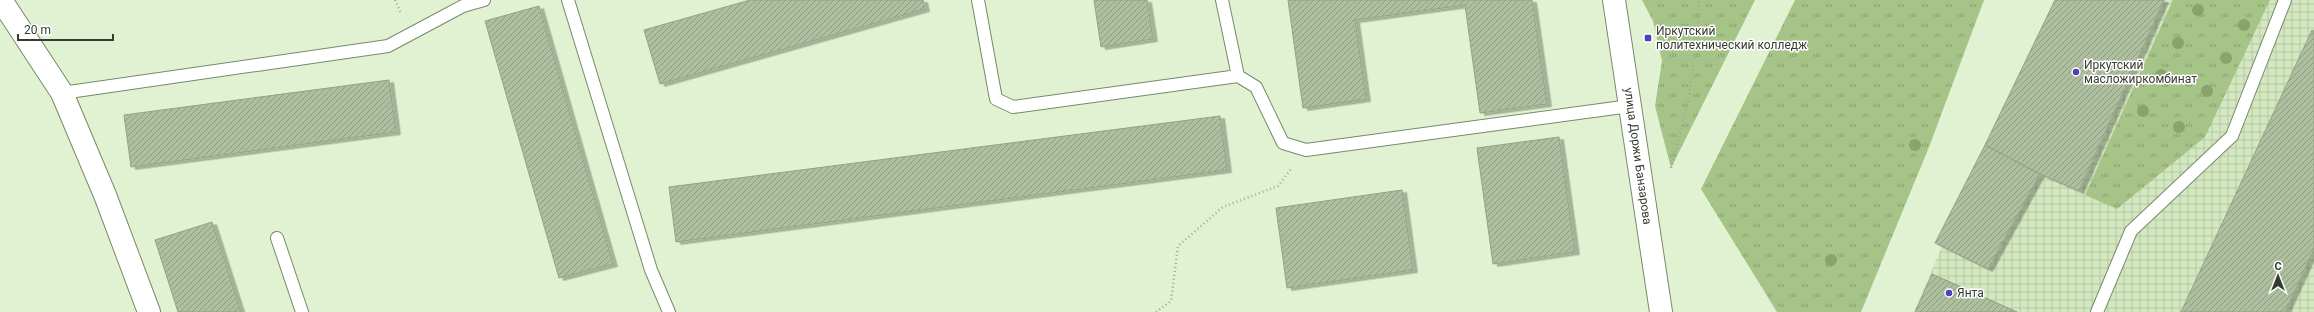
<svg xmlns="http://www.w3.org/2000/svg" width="2314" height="312" viewBox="0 0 2314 312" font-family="Roboto,sans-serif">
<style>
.industrial{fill:url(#industrial-grid)}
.grass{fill:url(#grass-tufts)}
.building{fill:url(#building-hatch);stroke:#92a383;filter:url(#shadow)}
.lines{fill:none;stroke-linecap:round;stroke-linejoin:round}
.lane-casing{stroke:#79896a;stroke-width:14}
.street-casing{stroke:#79896a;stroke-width:24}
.path{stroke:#9eac93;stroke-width:2.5;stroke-dasharray:1 3;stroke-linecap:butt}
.lane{stroke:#fff;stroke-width:12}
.street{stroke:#fff;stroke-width:22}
.tree{fill:#8aa26d}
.poi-dot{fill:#4f40b7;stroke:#fff;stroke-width:1.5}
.labels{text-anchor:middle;stroke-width:3;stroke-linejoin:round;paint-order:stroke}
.poi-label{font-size:12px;fill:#353c2f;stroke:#fff;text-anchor:start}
.street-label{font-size:12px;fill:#353c2f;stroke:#fff}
</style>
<defs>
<pattern id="industrial-grid" width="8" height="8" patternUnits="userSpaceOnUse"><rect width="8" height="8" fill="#d3e8c0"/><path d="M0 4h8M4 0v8" fill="none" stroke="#b6c8a5"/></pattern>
<pattern id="grass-tufts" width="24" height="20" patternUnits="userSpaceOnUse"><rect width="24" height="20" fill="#a6c488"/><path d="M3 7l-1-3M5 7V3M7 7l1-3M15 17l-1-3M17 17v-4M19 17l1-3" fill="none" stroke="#88a070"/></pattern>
<pattern id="building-hatch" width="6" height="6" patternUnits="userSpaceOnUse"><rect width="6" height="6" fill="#aebf9f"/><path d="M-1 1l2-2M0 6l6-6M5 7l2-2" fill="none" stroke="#8e9c82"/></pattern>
<filter id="shadow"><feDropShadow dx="4.5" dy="2.5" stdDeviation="0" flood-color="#0004"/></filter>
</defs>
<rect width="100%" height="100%" fill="#e0f2d1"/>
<path class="industrial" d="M 2055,0 L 2314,0 L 2314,312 L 1914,312 L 1985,145 Z"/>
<path class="grass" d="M 1642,0 L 1755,0 L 1671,168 L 1655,106 L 1662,61 L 1653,21 Z
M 1795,0 L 1984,0 L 1929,147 L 1861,312 L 1777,312 L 1701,189 Z
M 2173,0 L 2270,0 L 2205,137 L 2117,209 L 2085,195 Z"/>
<path class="building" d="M 750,0 L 923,0 L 925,9 L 660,84 L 644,30 Z
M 1094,0 L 1147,0 L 1153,39 L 1101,47 Z
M 1288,0 L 1532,0 L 1547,104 L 1480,113 L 1465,5 L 1355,20 L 1366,99 L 1303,108 Z
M 2055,0 L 2164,0 L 2079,191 L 2040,174 L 1985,145 Z
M 539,6 L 613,264 L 559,278 L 485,21 Z
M 2312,30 L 2314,31 L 2314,249 L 2285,312 L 2181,312 Z
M 389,80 L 396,132 L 131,167 L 124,115 Z
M 1220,116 L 1227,170 L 676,242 L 669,187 Z
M 1559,137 L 1575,252 L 1493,264 L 1477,148 Z
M 1985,145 L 2040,174 L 1988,269 L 1935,243 Z
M 1402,190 L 1413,270 L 1287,288 L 1276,208 Z
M 212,222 L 241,312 L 178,312 L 155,240 Z
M 1932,274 L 2017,312 L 1915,312 Z"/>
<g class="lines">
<defs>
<path id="lane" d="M 568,0 L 651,270 L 669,312
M 978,0 L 996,99 L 1013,107 L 1238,76 L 1256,87 L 1283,143 L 1306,150 L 1630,106
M 1222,0 L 1238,76
M 62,93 L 388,46 L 463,6 L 484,0
M 277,238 L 302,312
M 2097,312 L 2131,231 L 2232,136 L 2285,0"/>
<path id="street" d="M 1,0 L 62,93 L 105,195 L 149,312
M 1614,0 L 1661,312"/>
</defs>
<use href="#lane" class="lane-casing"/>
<use href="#street" class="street-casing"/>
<path class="path" d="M 395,0 L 401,14
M 1671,168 L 1688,102 L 1697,36 L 1699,0
M 1156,312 L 1171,301 L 1178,246 L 1223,207 L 1278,186 L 1291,169"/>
<use href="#lane" class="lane"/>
<use href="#street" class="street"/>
</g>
<g class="tree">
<circle cx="2198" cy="10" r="6"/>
<circle cx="2244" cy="25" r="6"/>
<circle cx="2178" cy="43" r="6"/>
<circle cx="2226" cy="58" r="6"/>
<circle cx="2161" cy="75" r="6"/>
<circle cx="2207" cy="91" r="6"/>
<circle cx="2143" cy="111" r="6"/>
<circle cx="2179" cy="127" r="6"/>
<circle cx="1915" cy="145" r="6"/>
<circle cx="1831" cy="260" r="6"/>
</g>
<g class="poi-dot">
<rect x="1644" y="34" width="8" height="8" rx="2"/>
<circle cx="2076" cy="72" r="4"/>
<circle cx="1949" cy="293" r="4"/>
</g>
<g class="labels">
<g class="poi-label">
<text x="1656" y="35">Иркутский<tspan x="1656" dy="14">политехнический колледж</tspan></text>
<text x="2084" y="69">Иркутский<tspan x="2084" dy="14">масложиркомбинат</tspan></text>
<text x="1957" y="297">Янта</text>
</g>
<g class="street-label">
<text transform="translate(1638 156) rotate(82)" y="4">улица Доржи Банзарова</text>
</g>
</g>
<g transform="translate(2278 276)" stroke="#ffffff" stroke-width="3" paint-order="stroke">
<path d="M0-3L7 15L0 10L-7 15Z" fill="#353c2f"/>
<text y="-6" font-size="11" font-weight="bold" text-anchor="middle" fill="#353c2f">С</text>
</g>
<path d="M18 34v6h95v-6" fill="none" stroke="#353c2f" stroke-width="2"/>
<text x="24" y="34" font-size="12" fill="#353c2f" stroke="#ffffff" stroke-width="3" paint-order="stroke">20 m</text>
</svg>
